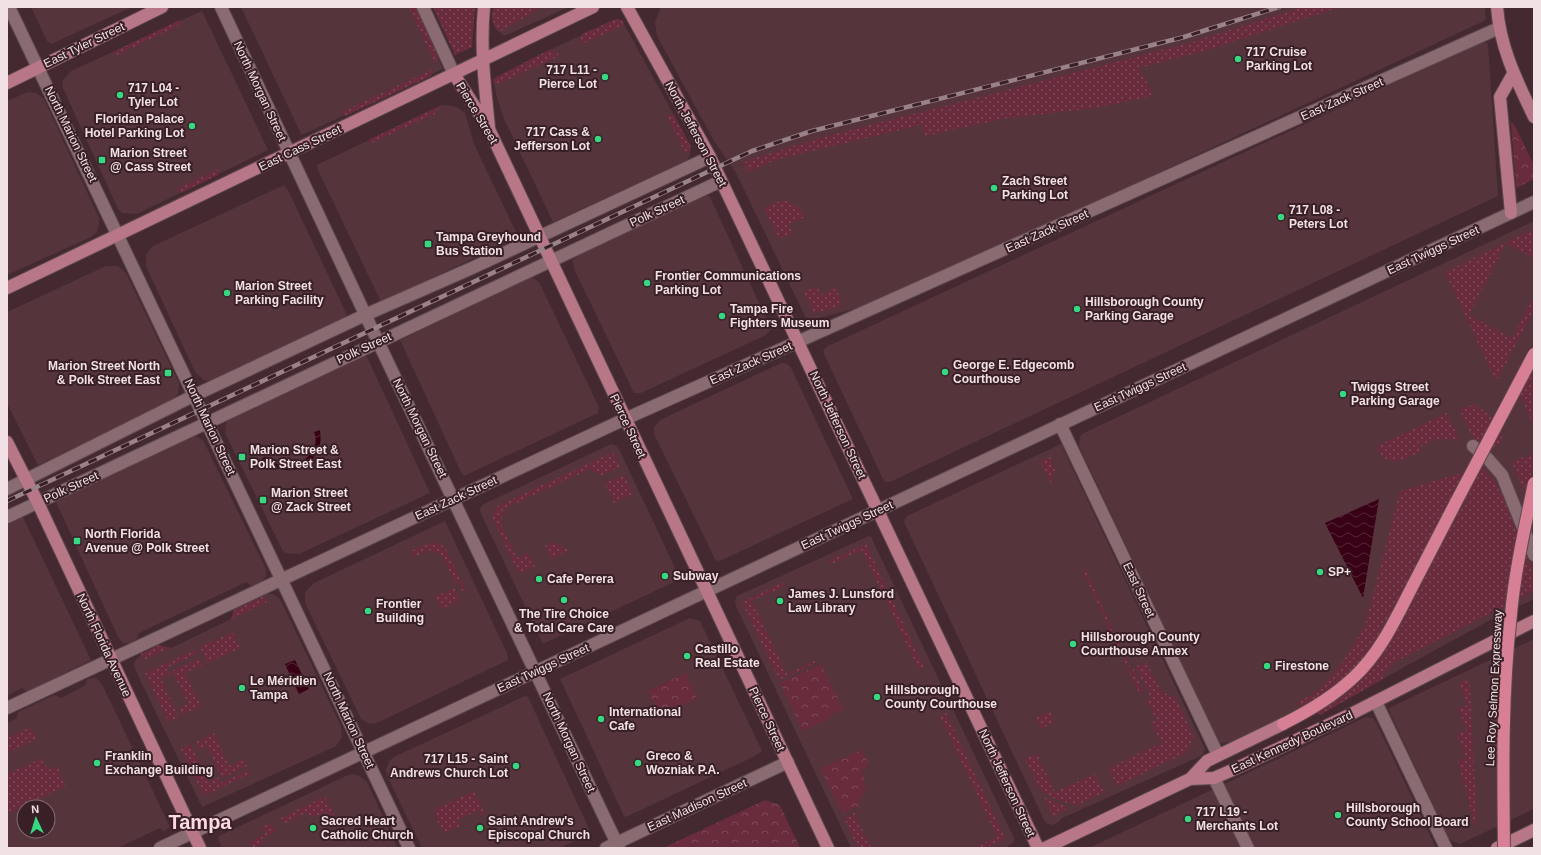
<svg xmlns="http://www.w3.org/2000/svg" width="1541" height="855" viewBox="0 0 1541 855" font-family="Arial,sans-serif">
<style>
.built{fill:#55343c;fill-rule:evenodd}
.grass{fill:url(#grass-dots)}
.park{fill:url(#park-crowns)}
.water{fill:url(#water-waves)}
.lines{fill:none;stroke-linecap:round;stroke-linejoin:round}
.minor-casing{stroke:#5d484d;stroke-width:14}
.major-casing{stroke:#5d484d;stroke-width:14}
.highway-casing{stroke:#5d484d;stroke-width:14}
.minor{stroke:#896b71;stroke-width:12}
.major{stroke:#b87787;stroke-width:12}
.highway{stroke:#d77f95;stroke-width:12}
.rail-casing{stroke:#998388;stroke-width:4.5}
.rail{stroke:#392026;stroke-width:3;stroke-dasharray:9;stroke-linecap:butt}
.highway-bridge-casing{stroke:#5d484d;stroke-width:14;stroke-linecap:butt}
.highway-bridge{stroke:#d77f95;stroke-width:12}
.poi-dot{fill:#36d881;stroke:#392026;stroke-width:1.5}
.labels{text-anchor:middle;stroke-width:4;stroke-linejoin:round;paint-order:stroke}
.street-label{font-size:12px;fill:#f2e1e4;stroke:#392026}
.poi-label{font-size:12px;font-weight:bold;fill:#f2e1e4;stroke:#392026;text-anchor:start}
.town-label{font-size:20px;font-weight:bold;fill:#fddae1;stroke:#392026}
</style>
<defs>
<pattern id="grass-dots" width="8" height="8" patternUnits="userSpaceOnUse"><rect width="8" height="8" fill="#682c3d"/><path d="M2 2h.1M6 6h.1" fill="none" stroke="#7e4a59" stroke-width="1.8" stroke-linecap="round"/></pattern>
<pattern id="park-crowns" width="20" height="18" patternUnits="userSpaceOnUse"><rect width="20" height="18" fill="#682c3d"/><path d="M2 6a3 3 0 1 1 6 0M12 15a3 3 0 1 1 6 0" fill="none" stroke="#7e4a59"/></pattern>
<pattern id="water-waves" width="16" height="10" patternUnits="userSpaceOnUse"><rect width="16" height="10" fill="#380116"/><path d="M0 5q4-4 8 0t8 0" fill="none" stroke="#552638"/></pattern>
</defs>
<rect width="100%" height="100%" fill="#442a30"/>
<path class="built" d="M 31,7 L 132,7 L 51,44 L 47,41 Z
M 241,7 L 416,7 L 443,69 L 304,134 L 301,134 Z
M 493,7 L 569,7 L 504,36 L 496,29 L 493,22 L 492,16 Z
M 661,7 L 1485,7 L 1486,18 L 1484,21 L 881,302 L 811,320 L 808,319 L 805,316 L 736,173 L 714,141 L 657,36 L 655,22 Z
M 202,11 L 268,150 L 137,214 L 122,213 L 118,209 L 62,86 L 63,80 L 71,71 Z
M 616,19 L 622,20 L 690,145 L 690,156 L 686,161 L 553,222 L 505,121 L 497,98 L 493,79 L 539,55 Z
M 1483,41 L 1488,44 L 1498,196 L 892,481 L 888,482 L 884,481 L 824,354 L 823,351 L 826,347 Z
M 28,92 L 36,93 L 44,99 L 99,218 L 99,224 L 97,232 L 91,237 L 7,275 L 7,101 Z
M 445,105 L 457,107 L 465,113 L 474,144 L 516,232 L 516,238 L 381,302 L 317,168 L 317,165 L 439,106 Z
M 284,185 L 288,190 L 346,313 L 347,319 L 214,381 L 204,380 L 195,372 L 146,266 L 146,254 L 153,246 Z
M 706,195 L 710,197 L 771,329 L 766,335 L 641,393 L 634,393 L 574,269 L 573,260 L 579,255 Z
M 1534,221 L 1534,599 L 1492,619 L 1408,665 L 1320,715 L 1306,707 L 1231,742 L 1221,743 L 1218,740 L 1079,446 L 1080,436 L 1084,433 Z
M 106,266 L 118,266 L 126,273 L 179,383 L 178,394 L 171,403 L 38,465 L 7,403 L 7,312 Z
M 532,277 L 539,282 L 599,407 L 598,413 L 464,476 L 460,470 L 400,340 Z
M 363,355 L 367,357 L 369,361 L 430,493 L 299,554 L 286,553 L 283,551 L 225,433 L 226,422 L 229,418 Z
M 781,363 L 785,363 L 790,366 L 853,499 L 722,560 L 716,561 L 654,434 L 654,427 L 660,420 Z
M 191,436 L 195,436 L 203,440 L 266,569 L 266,577 L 262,581 L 252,586 L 246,582 L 139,633 L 137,638 L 132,643 L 123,643 L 118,637 L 55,500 Z
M 611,444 L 616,446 L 619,449 L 678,574 L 678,580 L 543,644 L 482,516 L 480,510 L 482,505 Z
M 1061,444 L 1205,749 L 1203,755 L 1060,819 L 1060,821 L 1053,825 L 1046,823 L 1044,820 L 904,522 L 907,516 Z
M 22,515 L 91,660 L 27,692 L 22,688 L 7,696 L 7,521 Z
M 445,521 L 507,653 L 508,660 L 379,722 L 373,724 L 368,723 L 361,719 L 305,603 L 305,592 L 314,583 Z
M 869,536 L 871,537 L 1015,840 L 1012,844 L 1004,848 L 851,848 L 736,606 L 735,601 L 737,596 Z
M 267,594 L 273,594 L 280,599 L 341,726 L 342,737 L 336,746 L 202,807 L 141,682 L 134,666 L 135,661 L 141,654 L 159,645 L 171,648 L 231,619 L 234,610 Z
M 690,618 L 700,621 L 762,751 L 753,757 L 626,817 L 624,816 L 560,679 Z
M 1534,639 L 1534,809 L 1460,844 L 1449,839 L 1391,715 L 1389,708 Z
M 96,678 L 102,684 L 170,827 L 163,832 L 160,828 L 118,848 L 7,848 L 7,723 L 17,718 L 18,712 L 54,695 L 61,698 L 86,685 L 87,679 ZM 24,807 L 48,807 L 48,831 L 24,831 Z
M 525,696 L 528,697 L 591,833 L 560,848 L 422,848 L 387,776 L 386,769 L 390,760 L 396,756 Z
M 1366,717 L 1373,718 L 1376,722 L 1436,848 L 1089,848 Z
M 353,774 L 359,776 L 367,782 L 397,847 L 222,848 L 218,839 L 219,836 L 346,776 Z"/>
<path class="grass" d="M 409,7 L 416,7 L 438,57 L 435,64 Z
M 433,7 L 475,7 L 472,47 L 455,55 Z
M 493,7 L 542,7 L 499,32 C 492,25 491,16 493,7 Z
M 1302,7 L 1340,7 L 1205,51 L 1139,68 L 1154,96 L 1095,108 L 1003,119 L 925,136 L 921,125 L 775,160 L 748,172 L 743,164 L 748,160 L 823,137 L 1189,43 Z
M 616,19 L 622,20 L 624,25 L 580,45 L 579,43 L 582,34 Z
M 180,20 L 182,24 L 115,56 L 113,52 Z
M 549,50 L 558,53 L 559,56 L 498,84 L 493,83 L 495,78 Z
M 433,69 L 431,76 L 345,116 L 342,112 Z
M 438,107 L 441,108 L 436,111 L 437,113 L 370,144 L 370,139 Z
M 667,115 L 674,115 L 690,145 L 691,150 L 685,153 Z
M 218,169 L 218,175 L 181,193 L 177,189 Z
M 788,201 L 800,208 L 805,217 L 789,224 L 793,233 L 779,239 L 764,208 L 776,202 Z
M 1534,229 L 1534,258 L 1506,243 L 1469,315 L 1512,338 L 1534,296 L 1534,310 L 1496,382 L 1445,272 Z
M 817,286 L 821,295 L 836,287 L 841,302 L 840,307 L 814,313 L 804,292 Z
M 1534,344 L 1534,427 L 1514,381 Z
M 1474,404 C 1485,411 1504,425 1502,440 C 1500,444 1497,446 1492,447 C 1474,452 1465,420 1459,408 L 1461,407 L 1463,409 Z
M 1447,413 L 1460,441 L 1451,439 L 1438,440 L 1437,438 L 1420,447 L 1422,451 C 1406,459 1385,471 1377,446 Z
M 613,452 L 620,467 L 602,475 L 590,469 L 506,508 L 500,522 L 517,558 L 528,553 L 535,566 L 519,574 L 492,517 L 496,507 Z
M 1534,453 L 1534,507 L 1532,513 L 1512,462 Z
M 1050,457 L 1055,470 L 1052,478 L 1052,486 L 1040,461 Z
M 1482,467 L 1495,481 L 1509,509 L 1534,574 L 1534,591 L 1395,662 L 1383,674 L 1384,678 L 1320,715 L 1306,707 L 1302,709 L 1298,701 C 1304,698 1310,696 1315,692 C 1333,680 1355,644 1365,625 L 1400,491 Z
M 624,475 L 633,494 L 614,503 L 605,483 Z
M 432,542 L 444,546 L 466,591 L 463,593 L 458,582 L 455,583 L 442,555 L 429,550 L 414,557 L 411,551 Z
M 553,542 L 569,550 L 551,559 L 545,546 Z
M 866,544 L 924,668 L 919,670 L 862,550 L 831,564 L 829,561 Z
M 1085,569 L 1131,669 L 1133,668 L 1144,691 L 1139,693 L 1082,570 Z
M 783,582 L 785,586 L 752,601 L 787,674 L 815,661 L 816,663 L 779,680 L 742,602 Z
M 455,588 L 460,600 L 441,609 L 435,597 Z
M 264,596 L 267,602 L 231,619 L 234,610 Z
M 233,632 L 240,648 L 207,663 L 200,647 Z
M 159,645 L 169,648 L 144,660 L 141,654 Z
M 195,650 L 197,654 L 167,668 L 170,675 L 161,679 L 179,717 L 168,722 L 145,673 Z
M 199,658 L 203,665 L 185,673 L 201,706 L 182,715 L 179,708 L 188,703 L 172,671 Z
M 1146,662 L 1162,692 L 1175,697 L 1194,737 L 1186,753 L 1117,786 L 1108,768 L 1161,743 L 1151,723 L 1156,720 L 1147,700 L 1151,698 L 1136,667 Z
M 1467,679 L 1470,685 L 1477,825 L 1475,827 L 1458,761 L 1466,757 L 1457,735 L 1467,730 L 1458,709 L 1468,705 L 1459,683 Z
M 1050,711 L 1055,722 L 1041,729 L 1036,718 Z
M 946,713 L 1005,838 L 985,848 L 973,848 L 997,837 L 940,716 Z
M 31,727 L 37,739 L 7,753 L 7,738 Z
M 214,733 L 229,766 L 244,759 L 247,766 L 222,778 L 207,746 L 199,750 L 196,742 Z
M 191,744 L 209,782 L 218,777 L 221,783 L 248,770 L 250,774 L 204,796 L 181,749 Z
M 1037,754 L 1055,792 L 1095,774 L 1104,792 L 1076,806 L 1051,797 L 1040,790 L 1025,759 Z
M 42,758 L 48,770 L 57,766 L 66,786 L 8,814 L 7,774 Z
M 474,791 L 485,814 L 482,816 L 479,810 L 458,820 L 460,826 L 445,833 L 443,828 L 441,829 L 435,816 L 437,815 L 434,810 Z
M 325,796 L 335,817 L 324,813 L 313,817 L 306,813 L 284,824 L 281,818 Z
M 1044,797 L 1066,806 L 1066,810 L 1053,816 Z
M 861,810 L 862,811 L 855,815 L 871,848 L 858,848 L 844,818 Z
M 271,823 L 276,832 L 262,838 L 264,843 L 254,848 L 251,843 L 253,840 L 265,834 L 262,827 Z"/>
<path class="park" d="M 1511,122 L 1514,124 L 1534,165 L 1534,179 L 1516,188 Z
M 821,664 L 843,709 L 830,715 L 831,718 L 802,731 L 780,683 Z
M 686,673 L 697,698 L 660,715 L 648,691 Z
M 862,750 L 869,764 L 862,770 L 866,788 L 859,803 L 859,806 L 842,814 L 820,768 Z
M 765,800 L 780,805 L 800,848 L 663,848 Z"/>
<path class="water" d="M 320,430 C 326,466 287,484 262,458 L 267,456 C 272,460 276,464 283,466 C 300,469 322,450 314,432 Z
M 1379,499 L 1363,598 L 1325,523 Z
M 295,660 L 309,689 L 299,694 L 285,664 Z"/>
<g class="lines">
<defs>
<path id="minor" d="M 9,7 L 409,848
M 221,7 L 372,329 L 619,848
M 423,7 L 454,74
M 1060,424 L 1218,755
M 1473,446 L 1488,459 L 1502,475 L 1534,555
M 7,489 L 195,395 L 365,315 L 472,268 L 710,157
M 7,517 L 721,181
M 1376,702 L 1446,848
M 7,708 L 625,419 L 1499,28
M 1214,778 L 1248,848
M 160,848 L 1534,202
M 606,848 L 788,762"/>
<path id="major" d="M 484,7 C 480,48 485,87 489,127
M 627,7 L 710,157 L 1038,848
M 1497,7 C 1500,48 1517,81 1534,117
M 454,74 L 489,129 L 828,848
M 7,83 L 162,7
M 1511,213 L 1500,97 L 1513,74
M 7,288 L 593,7
M 7,442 L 38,503 L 200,848
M 1190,779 L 1207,761 L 1283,724
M 1045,848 L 1190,779 L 1214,778 L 1237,768 L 1347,716 L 1534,621
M 1497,848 L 1534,830"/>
<path id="highway" d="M 1283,724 C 1309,711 1333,697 1354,677 C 1380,653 1395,620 1411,589 C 1426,560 1441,531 1456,502"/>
</defs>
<use href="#minor" class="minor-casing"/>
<use href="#major" class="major-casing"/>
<use href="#highway" class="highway-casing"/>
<use href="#minor" class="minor"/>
<use href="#major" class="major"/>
<use href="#highway" class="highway"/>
<defs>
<path id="rail" d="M 7,501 L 752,151 L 812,131 L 1184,37 L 1279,7"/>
</defs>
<use href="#rail" class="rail-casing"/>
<use href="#rail" class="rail"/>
<defs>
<path id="highway-bridge" d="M 1456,502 L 1534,354
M 1504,848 C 1503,770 1502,692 1511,614 C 1515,570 1525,527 1534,483"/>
</defs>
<use href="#highway-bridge" class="highway-bridge-casing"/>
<use href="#highway-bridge" class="highway-bridge"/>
</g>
<g class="poi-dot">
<circle cx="1238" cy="59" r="4"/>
<circle cx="605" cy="77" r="4"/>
<circle cx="120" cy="95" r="4"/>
<circle cx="192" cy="126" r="4"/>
<circle cx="598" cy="139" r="4"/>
<rect x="98" y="156" width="8" height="8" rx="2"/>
<circle cx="994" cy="188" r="4"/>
<circle cx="1281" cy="217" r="4"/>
<rect x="424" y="240" width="8" height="8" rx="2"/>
<circle cx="647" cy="283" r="4"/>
<circle cx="227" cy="293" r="4"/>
<circle cx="1077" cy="309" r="4"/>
<circle cx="722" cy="316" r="4"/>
<circle cx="945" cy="372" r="4"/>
<rect x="164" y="369" width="8" height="8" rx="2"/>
<circle cx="1343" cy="394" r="4"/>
<rect x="238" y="453" width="8" height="8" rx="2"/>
<rect x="259" y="496" width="8" height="8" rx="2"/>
<rect x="73" y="537" width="8" height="8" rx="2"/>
<circle cx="1320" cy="572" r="4"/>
<circle cx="665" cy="576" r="4"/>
<circle cx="539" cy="579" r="4"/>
<circle cx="564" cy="600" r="4"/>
<circle cx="780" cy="601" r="4"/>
<circle cx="368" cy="611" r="4"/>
<circle cx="1073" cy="644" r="4"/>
<circle cx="687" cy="656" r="4"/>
<circle cx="1267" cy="666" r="4"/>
<circle cx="242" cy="688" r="4"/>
<circle cx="877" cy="697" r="4"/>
<circle cx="601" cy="719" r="4"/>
<circle cx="97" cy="763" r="4"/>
<circle cx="638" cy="763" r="4"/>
<circle cx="516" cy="766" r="4"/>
<circle cx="1338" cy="815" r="4"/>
<circle cx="1188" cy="819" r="4"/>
<circle cx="313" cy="828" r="4"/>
<circle cx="480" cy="828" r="4"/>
</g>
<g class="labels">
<g class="street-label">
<text transform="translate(84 45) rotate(-26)" y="4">East Tyler Street</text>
<text transform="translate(260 91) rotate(65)" y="4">North Morgan Street</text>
<text transform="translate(1342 99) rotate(-24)" y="4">East Zack Street</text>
<text transform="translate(477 113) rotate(59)" y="4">Pierce Street</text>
<text transform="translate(71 134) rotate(64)" y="4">North Marion Street</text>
<text transform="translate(696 134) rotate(62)" y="4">North Jefferson Street</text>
<text transform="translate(300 148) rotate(-26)" y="4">East Cass Street</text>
<text transform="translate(657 211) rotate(-25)" y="4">Polk Street</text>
<text transform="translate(1047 231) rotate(-24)" y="4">East Zack Street</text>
<text transform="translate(1433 250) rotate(-25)" y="4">East Twiggs Street</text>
<text transform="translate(364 348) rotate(-25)" y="4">Polk Street</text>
<text transform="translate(751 363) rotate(-24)" y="4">East Zack Street</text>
<text transform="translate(1140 387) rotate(-25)" y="4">East Twiggs Street</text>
<text transform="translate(838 425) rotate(65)" y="4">North Jefferson Street</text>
<text transform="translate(628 426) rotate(65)" y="4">Pierce Street</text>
<text transform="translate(210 427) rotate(65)" y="4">North Marion Street</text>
<text transform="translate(420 428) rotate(64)" y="4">North Morgan Street</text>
<text transform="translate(71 487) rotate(-25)" y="4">Polk Street</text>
<text transform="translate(456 498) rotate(-25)" y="4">East Zack Street</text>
<text transform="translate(847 525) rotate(-25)" y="4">East Twiggs Street</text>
<text transform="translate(1139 590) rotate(65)" y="4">East Street</text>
<text transform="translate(104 645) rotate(65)" y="4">North Florida Avenue</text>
<text transform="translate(543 668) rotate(-25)" y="4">East Twiggs Street</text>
<text transform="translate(1494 688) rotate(-87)" y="4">Lee Roy Selmon Expressway</text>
<text transform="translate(767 719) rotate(65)" y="4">Pierce Street</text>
<text transform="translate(349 720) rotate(65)" y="4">North Marion Street</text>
<text transform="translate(569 742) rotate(65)" y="4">North Morgan Street</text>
<text transform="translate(1292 742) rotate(-25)" y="4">East Kennedy Boulevard</text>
<text transform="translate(1007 783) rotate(65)" y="4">North Jefferson Street</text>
<text transform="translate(697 805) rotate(-25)" y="4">East Madison Street</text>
</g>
<g class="poi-label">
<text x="1246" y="56">717 Cruise<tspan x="1246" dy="14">Parking Lot</tspan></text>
<text x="597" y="74" text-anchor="end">717 L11 -<tspan x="597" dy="14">Pierce Lot</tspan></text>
<text x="128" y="92">717 L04 -<tspan x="128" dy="14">Tyler Lot</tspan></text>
<text x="184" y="123" text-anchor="end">Floridan Palace<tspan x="184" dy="14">Hotel Parking Lot</tspan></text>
<text x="590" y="136" text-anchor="end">717 Cass &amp;<tspan x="590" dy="14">Jefferson Lot</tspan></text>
<text x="110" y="157">Marion Street<tspan x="110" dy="14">@ Cass Street</tspan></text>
<text x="1002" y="185">Zach Street<tspan x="1002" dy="14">Parking Lot</tspan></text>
<text x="1289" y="214">717 L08 -<tspan x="1289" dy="14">Peters Lot</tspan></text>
<text x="436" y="241">Tampa Greyhound<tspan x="436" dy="14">Bus Station</tspan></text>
<text x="655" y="280">Frontier Communications<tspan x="655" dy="14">Parking Lot</tspan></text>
<text x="235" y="290">Marion Street<tspan x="235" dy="14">Parking Facility</tspan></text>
<text x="1085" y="306">Hillsborough County<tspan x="1085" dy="14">Parking Garage</tspan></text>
<text x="730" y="313">Tampa Fire<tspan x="730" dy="14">Fighters Museum</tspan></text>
<text x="953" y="369">George E. Edgecomb<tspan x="953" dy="14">Courthouse</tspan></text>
<text x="160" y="370" text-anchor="end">Marion Street North<tspan x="160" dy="14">&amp; Polk Street East</tspan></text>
<text x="1351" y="391">Twiggs Street<tspan x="1351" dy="14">Parking Garage</tspan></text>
<text x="250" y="454">Marion Street &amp;<tspan x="250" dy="14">Polk Street East</tspan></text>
<text x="271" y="497">Marion Street<tspan x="271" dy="14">@ Zack Street</tspan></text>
<text x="85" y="538">North Florida<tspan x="85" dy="14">Avenue @ Polk Street</tspan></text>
<text x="1328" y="576">SP+</text>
<text x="673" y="580">Subway</text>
<text x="547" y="583">Cafe Perera</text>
<text x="788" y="598">James J. Lunsford<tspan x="788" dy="14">Law Library</tspan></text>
<text x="376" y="608">Frontier<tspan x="376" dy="14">Building</tspan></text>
<text x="564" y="618" text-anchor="middle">The Tire Choice<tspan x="564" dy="14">&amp; Total Care Care</tspan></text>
<text x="1081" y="641">Hillsborough County<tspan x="1081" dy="14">Courthouse Annex</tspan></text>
<text x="695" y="653">Castillo<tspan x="695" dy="14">Real Estate</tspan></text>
<text x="1275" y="670">Firestone</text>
<text x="250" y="685">Le Méridien<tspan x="250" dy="14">Tampa</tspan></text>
<text x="885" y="694">Hillsborough<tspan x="885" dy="14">County Courthouse</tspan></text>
<text x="609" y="716">International<tspan x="609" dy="14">Cafe</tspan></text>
<text x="105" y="760">Franklin<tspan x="105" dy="14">Exchange Building</tspan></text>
<text x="646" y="760">Greco &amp;<tspan x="646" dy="14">Wozniak P.A.</tspan></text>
<text x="508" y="763" text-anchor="end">717 L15 - Saint<tspan x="508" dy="14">Andrews Church Lot</tspan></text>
<text x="1346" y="812">Hillsborough<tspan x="1346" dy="14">County School Board</tspan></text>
<text x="1196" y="816">717 L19 -<tspan x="1196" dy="14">Merchants Lot</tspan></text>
<text x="321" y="825">Sacred Heart<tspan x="321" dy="14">Catholic Church</tspan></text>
<text x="488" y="825">Saint Andrew's<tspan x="488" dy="14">Episcopal Church</tspan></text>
</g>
<g class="town-label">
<text x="200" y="829">Tampa</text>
</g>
</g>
<rect width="1541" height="855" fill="none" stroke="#f2e1e4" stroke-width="16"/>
<g transform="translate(36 819) rotate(356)"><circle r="19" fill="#392026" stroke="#836d72"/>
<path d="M0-3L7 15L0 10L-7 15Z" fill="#36d881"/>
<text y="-6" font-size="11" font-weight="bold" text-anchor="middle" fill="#f2e1e4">N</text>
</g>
</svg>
